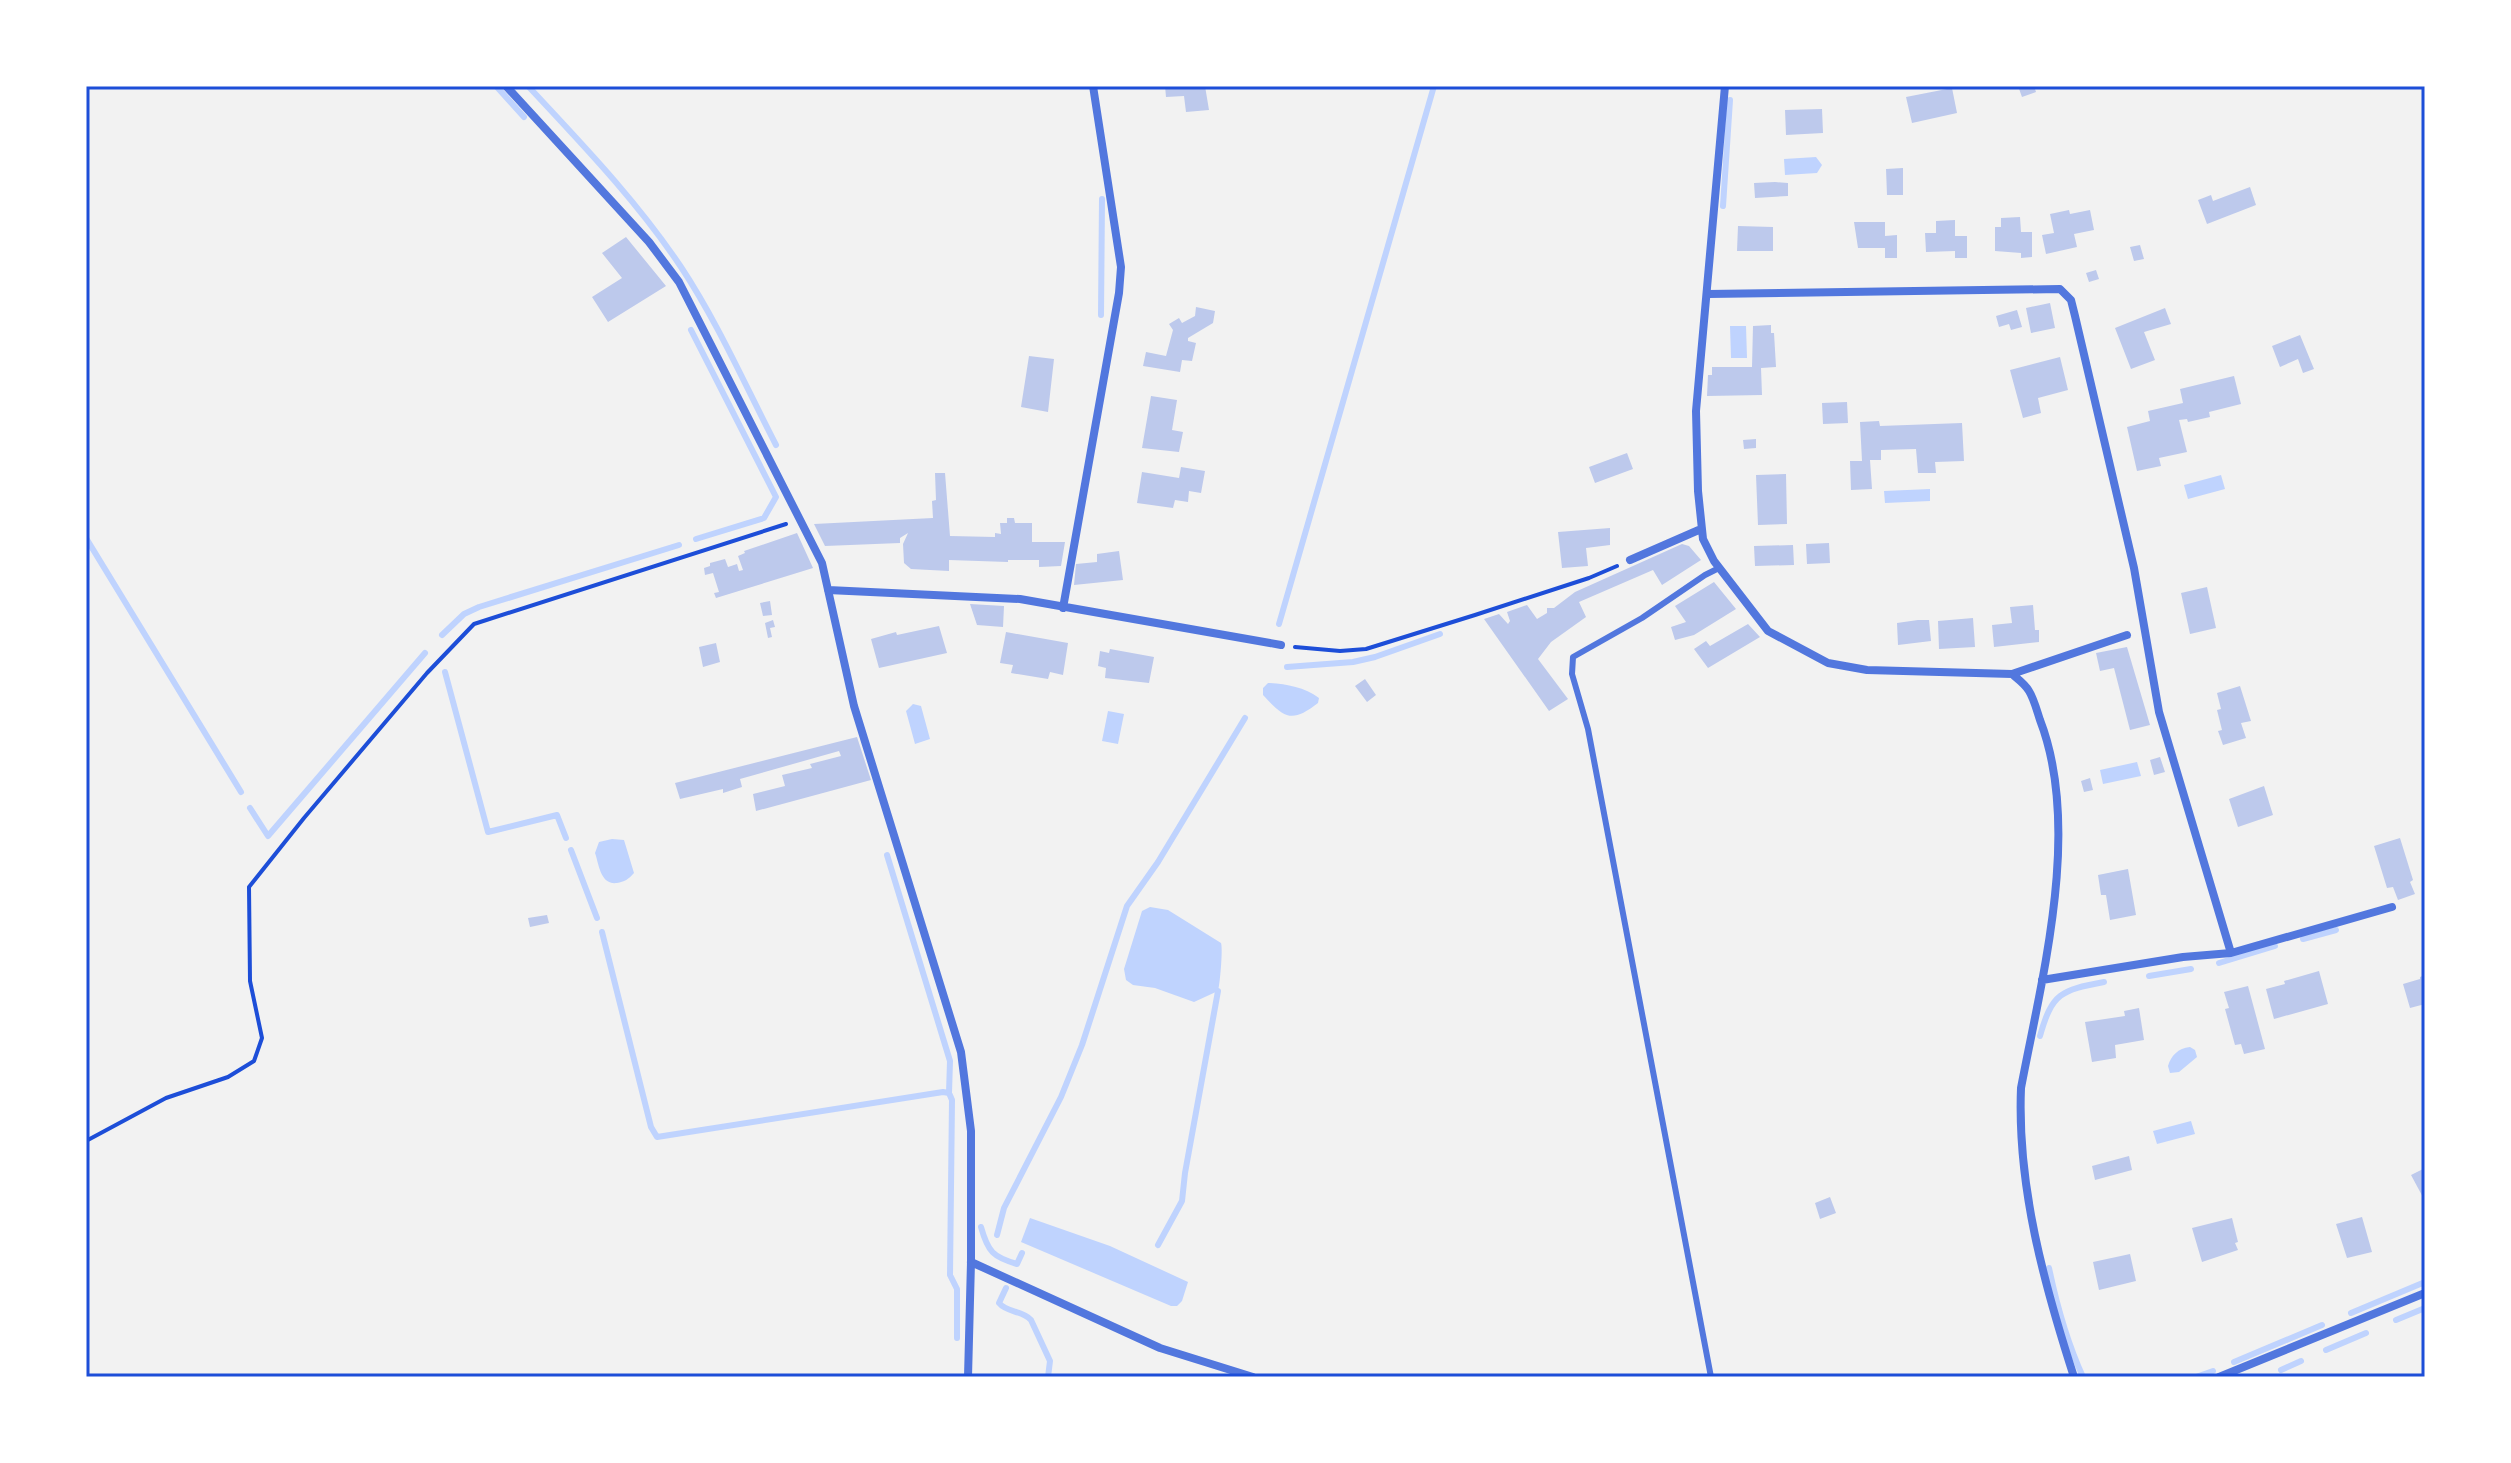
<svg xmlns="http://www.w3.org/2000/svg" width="2511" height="1463" viewBox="0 0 2511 1463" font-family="Poppins,sans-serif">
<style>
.water{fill:#bfd3fe}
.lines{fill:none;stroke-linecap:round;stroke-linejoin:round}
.stream{stroke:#bfd3fe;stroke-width:6}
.building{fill:#bdc9ec}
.path{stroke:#1d4ed8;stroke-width:4}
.service{stroke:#5277de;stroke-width:6}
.minor{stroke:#5277de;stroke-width:8}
.neatline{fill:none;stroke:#1d4ed8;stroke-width:3}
</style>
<rect width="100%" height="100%" fill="#f2f2f2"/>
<path class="water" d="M 1816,157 L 1822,165 L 1817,173 L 1785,175 L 1784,159 Z
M 1730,326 L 1746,326 L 1747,358 L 1731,358 Z
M 2221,475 L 2225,489 L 2188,499 L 2184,485 Z
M 1930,489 L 1930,501 L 1885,503 L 1884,491 Z
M 1268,683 C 1286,684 1304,687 1319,698 L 1318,703 C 1292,723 1285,719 1263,695 L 1263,688 Z
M 913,704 L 921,706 L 930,739 L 915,744 L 906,711 Z
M 1108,711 L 1124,714 L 1118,744 L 1102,741 Z
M 2137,762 L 2141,776 L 2103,784 L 2100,770 Z
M 612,839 L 624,840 L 634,873 C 629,879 624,882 617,883 C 600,885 599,864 595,853 L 599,842 Z
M 1150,907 L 1168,910 L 1221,943 C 1223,949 1220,984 1218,991 L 1194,1002 L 1155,988 L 1133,985 L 1126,980 L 1124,969 L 1142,911 Z
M 2190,1047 L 2195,1050 L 2197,1057 L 2179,1072 L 2170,1073 L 2168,1066 C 2171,1056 2178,1048 2190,1047 Z
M 2191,1121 L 2195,1134 L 2157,1144 L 2153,1131 Z
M 1030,1218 L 1110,1246 L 1188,1282 L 1182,1301 L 1177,1306 L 1171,1306 L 1021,1242 Z"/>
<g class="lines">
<path class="stream" d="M 496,86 L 524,117
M 528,86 C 582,144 637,201 681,267 C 718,323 745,385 776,445
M 1723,206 L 1730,100
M 1101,315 L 1102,199
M 691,330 L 776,497 L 764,518 L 696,539
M 86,538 L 241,792
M 1279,624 L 1434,86
M 442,635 L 464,614 L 479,607 L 679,545
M 1287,667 L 1353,662 L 1375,657 L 1440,634
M 445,672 L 488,832 L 557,815 L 566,838
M 250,808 L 268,836 L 425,653
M 571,850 L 597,918
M 887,855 L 950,1061 L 949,1093
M 602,932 L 651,1127 L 657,1137 L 943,1092 L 949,1093 L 952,1100 L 950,1275 L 957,1289 L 957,1338
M 2303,939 L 2336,930
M 2219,963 L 2275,946
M 2149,976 L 2191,969
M 2040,1036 C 2052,993 2061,990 2104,982
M 981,1227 C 988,1252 993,1257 1017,1264 L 1022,1253
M 997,1235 L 1004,1208 L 1061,1097 L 1082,1045 L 1127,906 L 1158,862 L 1245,718
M 1158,1245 L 1182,1201 L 1185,1173 L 1218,991
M 2049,1268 C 2057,1306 2067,1342 2083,1377
M 1006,1288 L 999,1303 C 1007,1313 1022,1310 1031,1320 L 1050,1361 L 1048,1377
M 2351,1313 L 2425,1282
M 2396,1320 L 2425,1308
M 2326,1350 L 2366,1333
M 2234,1362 L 2322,1325
M 2281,1370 L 2301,1361
M 2196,1377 L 2213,1371"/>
</g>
<path class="building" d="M 1165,86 L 1205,86 L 1209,110 L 1186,112 L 1184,96 L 1166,97 Z
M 2018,86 L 2041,86 L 2041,87 L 2035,89 L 2036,92 L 2022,97 Z
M 1952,88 L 1957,113 L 1912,123 L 1906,97 Z
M 1822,109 L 1823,133 L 1786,135 L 1785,110 Z
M 1903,168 L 1903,195 L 1887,195 L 1886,169 Z
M 1775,182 L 1788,183 L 1788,196 L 1755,198 L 1754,183 Z
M 2250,187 L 2256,205 L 2207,224 L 2198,200 L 2211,195 L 2213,201 Z
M 2069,210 L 2070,214 L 2090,210 L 2094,230 L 2074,234 L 2077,247 L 2046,254 L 2042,235 L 2054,233 L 2050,214 Z
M 2020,217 L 2021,232 L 2032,232 L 2032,257 L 2021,258 L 2021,253 L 1995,251 L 1995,227 L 2001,227 L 2001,218 Z
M 1955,220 L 1955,236 L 1967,236 L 1967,258 L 1955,258 L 1955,251 L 1926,252 L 1925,233 L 1936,233 L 1936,221 Z
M 1854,222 L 1885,222 L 1885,236 L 1897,235 L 1897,258 L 1885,258 L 1885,248 L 1858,248 Z
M 1738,226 L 1773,227 L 1773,251 L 1737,251 Z
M 626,237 L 666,286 L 608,322 L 592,297 L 622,278 L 602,253 Z
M 2140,245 L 2144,259 L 2134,261 L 2130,247 Z
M 2096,270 L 2099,279 L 2089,282 L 2086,273 Z
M 2050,303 L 2055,328 L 2031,333 L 2026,308 Z
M 1196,307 L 1215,311 L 1213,323 L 1188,338 L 1188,341 L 1196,343 L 1192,361 L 1182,360 L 1180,372 L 1143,366 L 1146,352 L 1166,356 L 1173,330 L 1169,324 L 1179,318 L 1182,323 L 1195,316 Z
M 2165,308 L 2171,324 L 2144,332 L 2155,360 L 2131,369 L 2115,328 Z
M 2017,310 L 2022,327 L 2011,330 L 2009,324 L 1999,327 L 1996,316 Z
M 1771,325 L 1771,333 L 1774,333 L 1776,367 L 1761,368 L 1762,395 L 1707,396 L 1708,375 L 1712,375 L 1712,367 L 1752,367 L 1753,326 Z
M 2300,335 L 2314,369 L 2303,373 L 2298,359 L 2280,367 L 2272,346 Z
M 1029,356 L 1054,359 L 1048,412 L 1021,407 Z
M 2060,357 L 2068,390 L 2038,398 L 2041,413 L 2023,418 L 2010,370 Z
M 2234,376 L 2241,404 L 2209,412 L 2210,417 L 2188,422 L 2187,419 L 2179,420 L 2187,452 L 2159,458 L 2161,466 L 2137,471 L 2127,427 L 2150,421 L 2148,411 L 2183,403 L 2180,389 Z
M 1151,396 L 1177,400 L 1172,430 L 1183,432 L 1179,452 L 1142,448 Z
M 1847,402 L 1848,423 L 1823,424 L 1822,403 Z
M 1879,421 L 1880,426 L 1962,423 L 1964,461 L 1935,462 L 1936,473 L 1918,473 L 1916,449 L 1881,450 L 1881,460 L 1870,460 L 1872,489 L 1851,490 L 1850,461 L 1862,461 L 1860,422 Z
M 1756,439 L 1756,448 L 1744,449 L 1743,440 Z
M 1627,453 L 1633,469 L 1595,483 L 1589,467 Z
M 1181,467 L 1205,471 L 1201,493 L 1189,491 L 1188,502 L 1175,500 L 1173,508 L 1137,503 L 1142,472 L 1179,478 Z
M 935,473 L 945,473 L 950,536 L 995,537 L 995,533 L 1001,534 L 1000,523 L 1007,523 L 1007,518 L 1014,518 L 1015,523 L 1032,523 L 1032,542 L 1065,542 L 1061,566 L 1039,567 L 1039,560 L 1008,560 L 1008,562 L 949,560 L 949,571 L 911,569 L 904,563 L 903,544 L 908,533 L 900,538 L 900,543 L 825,546 L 814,524 L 933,518 L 932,501 L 936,500 Z
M 1786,474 L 1787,524 L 1758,525 L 1756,475 Z
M 1610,528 L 1610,545 L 1586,548 L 1588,566 L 1562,568 L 1558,532 Z
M 797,533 L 813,568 L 716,598 L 714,593 L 719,592 L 713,573 L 705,575 L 704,568 L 710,566 L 710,563 L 725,559 L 728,567 L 737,564 L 739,571 L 743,570 L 738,556 L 745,553 L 744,551 Z
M 1829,543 L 1830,563 L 1807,564 L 1806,544 Z
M 1682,544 L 1689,546 L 1701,560 L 1662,585 L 1653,570 L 1579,602 L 1586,617 L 1551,642 L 1538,659 L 1568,699 L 1549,711 L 1484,619 L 1499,614 L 1508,624 L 1510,621 L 1507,612 L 1527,605 L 1537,619 L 1547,613 L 1547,608 L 1554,608 L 1575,592 Z
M 1793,545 L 1794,565 L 1755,566 L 1754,546 Z
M 1119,551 L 1123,580 L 1074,585 L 1076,564 L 1097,562 L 1097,554 Z
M 1714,582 L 1736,609 L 1694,635 L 1675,640 L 1671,627 L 1686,622 L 1675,606 Z
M 2207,587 L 2216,628 L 2190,634 L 2181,593 Z
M 770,601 L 772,615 L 763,616 L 760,603 Z
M 970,604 L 1004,606 L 1003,627 L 977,625 Z
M 2033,605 L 2035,630 L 2039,630 L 2039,642 L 1994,647 L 1992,625 L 2012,623 L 2010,607 Z
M 1973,618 L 1975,647 L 1939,649 L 1938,621 Z
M 773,620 L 775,627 L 770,628 L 772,637 L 768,638 L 765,623 Z
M 1918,620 L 1929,620 L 1931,641 L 1898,645 L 1897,623 Z
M 1748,624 L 1760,637 L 1708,668 L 1694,649 L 1706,641 L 1710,646 Z
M 939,626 L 947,653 L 879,668 L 871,639 L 896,632 L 897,635 Z
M 1006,632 L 1068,643 L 1063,675 L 1050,672 L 1048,679 L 1011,673 L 1013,665 L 1000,663 Z
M 716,643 L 720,662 L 703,667 L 699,647 Z
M 2127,647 L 2150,725 L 2130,730 L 2114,668 L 2100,671 L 2096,653 Z
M 1110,649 L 1154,657 L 1149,683 L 1105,678 L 1106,668 L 1098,666 L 1100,651 L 1109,653 Z
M 1365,679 L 1376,695 L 1367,702 L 1355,686 Z
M 2240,686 L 2251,721 L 2241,723 L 2246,738 L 2223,745 L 2218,731 L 2222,730 L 2217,710 L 2221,709 L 2217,693 Z
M 857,737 L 871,780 L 756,811 L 753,794 L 785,786 L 782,775 L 812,768 L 810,764 L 841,756 L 839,751 L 740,779 L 742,787 L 723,793 L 723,789 L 680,799 L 675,783 Z
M 2160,757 L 2165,772 L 2154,775 L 2150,760 Z
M 2090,778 L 2093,790 L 2084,792 L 2081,781 Z
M 2264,786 L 2273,815 L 2238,827 L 2229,799 Z
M 2400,838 L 2413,880 L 2410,882 L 2415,894 L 2398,900 L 2393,887 L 2387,888 L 2374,846 Z
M 2128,869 L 2136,915 L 2110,920 L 2106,895 L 2101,895 L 2098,875 Z
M 547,915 L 549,923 L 530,927 L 528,918 Z
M 2319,971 L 2328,1004 L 2274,1019 L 2266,989 L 2285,984 L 2284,981 Z
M 2425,975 L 2425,1004 L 2410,1008 L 2403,984 L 2420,979 L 2420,977 Z
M 2248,986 L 2265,1049 L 2244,1054 L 2241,1044 L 2235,1045 L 2225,1009 L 2229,1008 L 2224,992 Z
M 2139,1008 L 2144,1040 L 2115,1045 L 2116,1058 L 2092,1062 L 2085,1022 L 2125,1016 L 2124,1011 Z
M 2129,1156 L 2132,1170 L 2095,1180 L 2092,1166 Z
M 2425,1168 L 2425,1201 L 2411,1175 Z
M 1830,1197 L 1836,1213 L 1820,1219 L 1815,1203 Z
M 2362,1217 L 2372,1252 L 2347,1258 L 2336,1224 Z
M 2232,1218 L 2238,1242 L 2235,1243 L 2238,1250 L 2202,1262 L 2192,1228 Z
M 2130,1254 L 2136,1281 L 2099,1290 L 2093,1262 Z"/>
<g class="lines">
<path class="path" d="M 1295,647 L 1340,651 L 1366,649 L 1475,615 L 1589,578 L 1617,566
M 86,1141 L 166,1098 L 228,1077 L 254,1061 L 262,1038 L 250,981 L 249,887 L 304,818 L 427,673 L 474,624 L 786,524"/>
<path class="service" d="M 1711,1377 L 1588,729 L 1572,674 L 1573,657 L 1642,618 L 1705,575 L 1719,568"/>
<path class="minor" d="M 506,86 L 649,242 L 679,282 L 822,563 L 854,706 L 961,1052 L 971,1131 L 971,1262 L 968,1377
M 1725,86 L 1696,411 L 1698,491 L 1703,539 L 1714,561 L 1768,631 L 1828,663 L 1867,670 L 2012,674 C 2018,679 2026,685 2029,691 C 2034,699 2037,711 2040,720 C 2082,829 2042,977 2021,1088 C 2017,1186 2044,1284 2074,1377
M 1708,294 L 2060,289 L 2071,300 L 2075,316 L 2134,568 L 2159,712 L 2231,953
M 1630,560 L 1701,529
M 828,590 L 1020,599 L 1281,645
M 1063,608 L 1119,293 L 1121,267 L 1093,86
M 2012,674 L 2127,635
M 2042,980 L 2183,957 L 2231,953 L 2392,907
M 971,1262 L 1160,1348 L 1253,1377
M 2219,1377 L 2425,1293"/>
</g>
<rect width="2511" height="1463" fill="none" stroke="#ffffff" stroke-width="176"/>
<rect x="88" y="88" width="2335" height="1287" class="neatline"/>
</svg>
